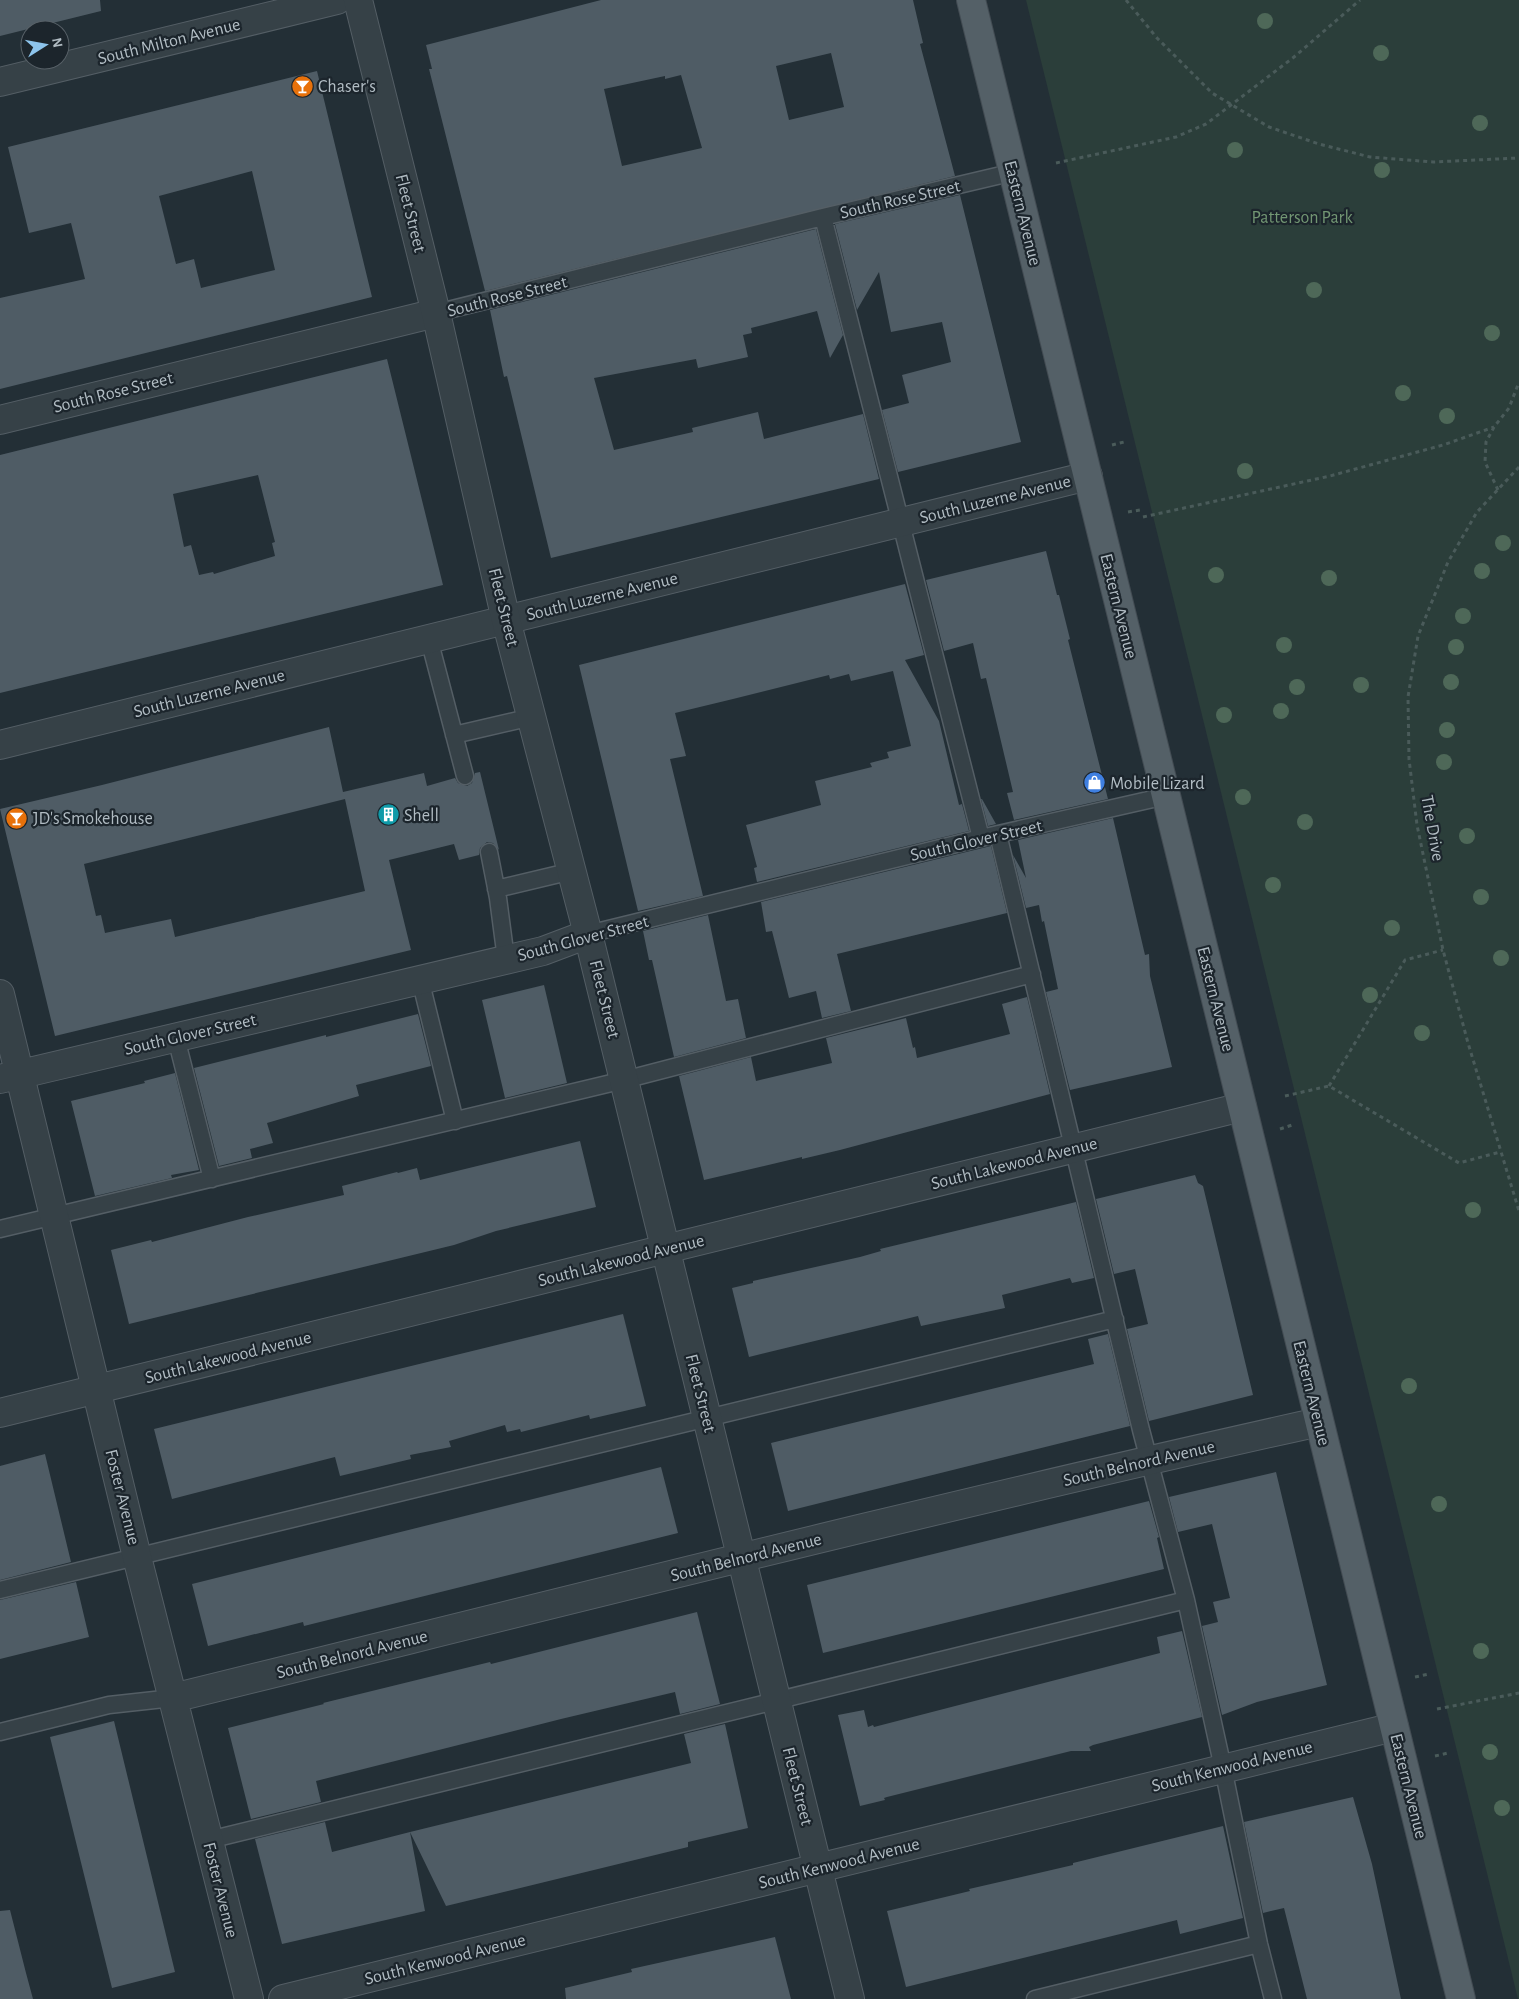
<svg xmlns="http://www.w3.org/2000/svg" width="1519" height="1999" viewBox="0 0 1519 1999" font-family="'Alegreya Sans',sans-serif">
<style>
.green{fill:#2b3e3a}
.building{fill:#4f5c65;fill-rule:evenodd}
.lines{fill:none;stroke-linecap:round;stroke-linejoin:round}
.service-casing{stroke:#545e65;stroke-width:19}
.minor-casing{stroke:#545e65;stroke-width:30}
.tertiary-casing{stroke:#545e65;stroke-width:30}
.primary-casing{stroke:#434c53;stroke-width:30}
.path{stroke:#4a5b5a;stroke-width:3;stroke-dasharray:4 4;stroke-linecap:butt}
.service{stroke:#364147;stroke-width:16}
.minor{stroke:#364147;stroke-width:28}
.tertiary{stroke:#364147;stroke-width:28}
.primary{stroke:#546067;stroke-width:28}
.tree{fill:#4e6858}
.labels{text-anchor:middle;stroke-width:4.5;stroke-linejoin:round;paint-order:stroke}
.street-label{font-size:18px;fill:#b1bcc3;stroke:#1c252c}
.poi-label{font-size:18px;fill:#b1bcc3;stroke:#1c252c;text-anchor:start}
.park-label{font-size:18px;fill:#729673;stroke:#1c252c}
</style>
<rect width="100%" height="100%" fill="#232f36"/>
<path class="green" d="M 1026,0 L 1519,0 L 1519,1999 L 1518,1999 Z"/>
<path class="building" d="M 0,0 L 100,0 L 101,11 L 0,36 Z
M 601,0 L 913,0 L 923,43 L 920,44 L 955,176 L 485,291 L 429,69 L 432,69 L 426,45 ZM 831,53 L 844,107 L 789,120 L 776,66 ZM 681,75 L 702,148 L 622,166 L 604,89 L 665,76 L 665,79 Z
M 317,71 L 372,297 L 0,389 L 0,298 L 85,279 L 71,223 L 29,233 L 8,147 ZM 252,171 L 275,270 L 201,288 L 194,259 L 176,264 L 159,196 Z
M 960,195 L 1021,442 L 898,472 L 882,410 L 909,403 L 902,375 L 951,362 L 942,322 L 891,332 L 879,272 L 857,310 L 835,224 Z
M 816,229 L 843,335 L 830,358 L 817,311 L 751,328 L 752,333 L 743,335 L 748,357 L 698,368 L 696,359 L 594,378 L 614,450 L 693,432 L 692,428 L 758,412 L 764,439 L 863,414 L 879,479 L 551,558 L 507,376 L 504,377 L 490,310 Z
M 387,359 L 443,585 L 0,693 L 0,455 ZM 258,475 L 275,542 L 272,543 L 275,556 L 214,574 L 213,572 L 199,575 L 191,545 L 184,547 L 173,494 Z
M 1046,551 L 1057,595 L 1059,595 L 1070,639 L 1068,640 L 1108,799 L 1014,820 L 1007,793 L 1013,792 L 986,678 L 981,679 L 973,643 L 944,651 L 926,580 Z
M 905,584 L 924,655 L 905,660 L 939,721 L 959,805 L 962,804 L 969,831 L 757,882 L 754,868 L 757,867 L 746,825 L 821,805 L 815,781 L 872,767 L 870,763 L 889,758 L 887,752 L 911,746 L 893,671 L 851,681 L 849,674 L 830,679 L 829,675 L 733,699 L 675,713 L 686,756 L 670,759 L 703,896 L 638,911 L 579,665 Z
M 329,727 L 343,792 L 424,773 L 427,786 L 455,778 L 458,783 L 467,786 L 472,783 L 475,773 L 480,772 L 499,850 L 493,843 L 487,842 L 480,848 L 479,855 L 459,860 L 454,844 L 389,860 L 411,950 L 55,1036 L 0,809 L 102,785 ZM 345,799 L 365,891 L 175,937 L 171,919 L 105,933 L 101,915 L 96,916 L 84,864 Z
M 981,799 L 982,799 L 996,824 L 988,826 Z
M 1113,818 L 1145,955 L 1149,954 L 1150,976 L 1172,1067 L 1070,1090 L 1046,992 L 1058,989 L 1044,921 L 1042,922 L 1039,905 L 1026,908 L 1013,855 L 1026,878 L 1018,840 Z
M 991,846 L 1007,913 L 837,954 L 851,1011 L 822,1018 L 816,991 L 789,998 L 772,931 L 766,932 L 761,902 Z
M 708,915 L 726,1001 L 738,999 L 746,1038 L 674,1057 L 652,960 L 649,960 L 643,931 Z
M 544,985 L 567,1083 L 505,1098 L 482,1000 Z
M 1027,997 L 1050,1094 L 840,1150 L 802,1159 L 802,1157 L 704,1180 L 679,1076 L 751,1057 L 756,1081 L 832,1063 L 826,1038 L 906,1018 L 913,1048 L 915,1047 L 917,1058 L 1010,1034 L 1002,1004 Z
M 418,1014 L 431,1066 L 356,1085 L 359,1096 L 267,1123 L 273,1143 L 250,1149 L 252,1158 L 219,1166 L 194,1068 L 326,1035 L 326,1037 Z
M 175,1073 L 199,1170 L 171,1175 L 172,1178 L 95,1196 L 71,1101 L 145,1083 L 144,1081 Z
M 580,1141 L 596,1207 L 496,1231 L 454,1245 L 129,1324 L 111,1250 L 151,1240 L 152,1242 L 248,1217 L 344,1195 L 342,1186 L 397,1172 L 398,1173 L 417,1168 L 420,1180 Z
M 1195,1175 L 1198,1183 L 1203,1186 L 1253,1395 L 1149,1421 L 1127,1329 L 1148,1324 L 1135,1269 L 1114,1274 L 1096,1199 Z
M 1076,1202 L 1094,1278 L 1072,1283 L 1070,1278 L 1002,1295 L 1005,1308 L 921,1326 L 918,1316 L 749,1357 L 732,1288 L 753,1283 L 753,1281 L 860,1257 L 881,1251 L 880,1249 Z
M 623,1314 L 646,1406 L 590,1419 L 589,1415 L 521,1432 L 520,1429 L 507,1432 L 505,1425 L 449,1441 L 451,1447 L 410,1455 L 411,1459 L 340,1476 L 335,1457 L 172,1499 L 154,1429 Z
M 1108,1334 L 1130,1426 L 788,1511 L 771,1443 L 1094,1364 L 1088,1339 Z
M 45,1454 L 71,1562 L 0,1580 L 0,1466 Z
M 661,1467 L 678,1533 L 304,1626 L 303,1622 L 208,1646 L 192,1584 Z
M 1276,1472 L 1327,1685 L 1257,1702 L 1222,1715 L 1202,1626 L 1218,1622 L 1213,1602 L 1230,1598 L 1212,1524 L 1178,1532 L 1169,1497 Z
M 1149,1501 L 1159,1537 L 1157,1538 L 1164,1569 L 823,1653 L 807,1585 Z
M 76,1582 L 89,1637 L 0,1659 L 0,1600 Z
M 697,1612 L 720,1704 L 680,1714 L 675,1692 L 561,1719 L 316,1781 L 321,1802 L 251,1819 L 228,1728 L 324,1704 L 323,1703 L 490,1662 L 491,1664 Z
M 1182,1631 L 1202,1717 L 1093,1745 L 1089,1747 L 1091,1751 L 1071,1751 L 887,1797 L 884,1798 L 885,1800 L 860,1806 L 838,1715 L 864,1710 L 868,1727 L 873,1725 L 874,1727 L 1160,1653 L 1157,1637 Z
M 114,1721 L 175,1972 L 112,1988 L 50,1737 Z
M 725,1724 L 748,1828 L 688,1842 L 688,1847 L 446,1906 L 410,1832 L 691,1763 L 684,1734 Z
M 1353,1797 L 1372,1864 L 1401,1999 L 1307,1999 L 1284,1908 L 1263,1913 L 1244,1822 Z
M 325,1822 L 332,1852 L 410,1832 L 425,1911 L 282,1944 L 255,1839 Z
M 1223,1826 L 1243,1918 L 1180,1934 L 1177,1920 L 906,1987 L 887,1911 L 970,1891 L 969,1889 L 1073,1865 L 1073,1863 Z
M 10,1910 L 26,1973 L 33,1999 L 0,1999 L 0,1911 Z
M 775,1937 L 791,1999 L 566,1999 L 565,1988 L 632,1972 L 631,1969 Z"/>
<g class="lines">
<defs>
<path id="service" d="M 823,217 L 981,838
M 436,313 L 823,217 L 1014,172
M 429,639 L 465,776
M 454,735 L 532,717
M 998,834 L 1141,1430 L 1186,1600 L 1223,1768 L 1259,1944 L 1273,1999
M 489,852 L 498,898 L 506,959
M 496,889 L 572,871
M 588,934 L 981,838 L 1166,796
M 420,979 L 455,1121
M 176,1038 L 212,1179
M 0,1229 L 624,1080 L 1032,974
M 0,1590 L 1115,1319
M 0,1732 L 109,1705 L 173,1698
M 209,1840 L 1186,1600
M 1035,1999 L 1259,1944"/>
<path id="minor" d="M 0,82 L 337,0
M 0,420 L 436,313
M 0,745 L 1088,476
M 0,994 L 137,1557 L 249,1999
M 0,1079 L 543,951 L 588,934
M 0,1413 L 1242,1107
M 173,1698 C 555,1604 936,1507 1319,1422
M 283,1999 L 1394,1727"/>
<path id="tertiary" d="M 358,0 L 436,313 L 506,620 L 588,934 L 850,1999"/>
<path id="primary" d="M 971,0 L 1461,1999"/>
</defs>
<use href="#service" class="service-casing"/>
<use href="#minor" class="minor-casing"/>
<use href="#tertiary" class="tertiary-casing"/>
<use href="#primary" class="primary-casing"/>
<path class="path" d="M 1126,0 L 1157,38 L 1212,93 L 1269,127 L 1319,144 L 1370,157 L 1433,162 L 1519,158
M 1056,163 L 1176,137 L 1206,124 L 1294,57 L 1360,0
M 1112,445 L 1124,442
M 1519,467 L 1477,512 L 1448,562 L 1418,636 L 1408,697 L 1409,759 L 1417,825 L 1443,950 L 1468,1043 L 1519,1211
M 1498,490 L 1485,462 L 1486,442 L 1494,427 L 1509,408 L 1519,382
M 1128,512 L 1140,510
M 1143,517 L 1330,476 L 1443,445 L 1494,427
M 1329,1086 L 1405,960 L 1443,950
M 1285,1096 L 1329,1086 L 1459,1163 L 1500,1152
M 1280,1129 L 1292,1125
M 1415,1677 L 1429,1674
M 1437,1709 L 1519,1693
M 1435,1756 L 1448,1753"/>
<use href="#service" class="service"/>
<use href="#minor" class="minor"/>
<use href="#tertiary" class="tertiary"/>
<use href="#primary" class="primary"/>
</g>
<g class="tree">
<circle cx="1265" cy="21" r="8"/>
<circle cx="1381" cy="53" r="8"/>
<circle cx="1480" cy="123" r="8"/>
<circle cx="1235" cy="150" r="8"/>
<circle cx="1382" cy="170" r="8"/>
<circle cx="1314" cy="290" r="8"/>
<circle cx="1492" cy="333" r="8"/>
<circle cx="1403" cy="393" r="8"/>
<circle cx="1447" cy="416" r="8"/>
<circle cx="1245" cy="471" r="8"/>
<circle cx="1503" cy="543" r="8"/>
<circle cx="1482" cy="571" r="8"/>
<circle cx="1216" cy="575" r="8"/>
<circle cx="1329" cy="578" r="8"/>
<circle cx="1463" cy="616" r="8"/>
<circle cx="1284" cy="645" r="8"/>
<circle cx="1456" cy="647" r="8"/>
<circle cx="1451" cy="682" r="8"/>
<circle cx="1361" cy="685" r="8"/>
<circle cx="1297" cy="687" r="8"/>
<circle cx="1281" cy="711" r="8"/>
<circle cx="1224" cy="715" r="8"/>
<circle cx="1447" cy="730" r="8"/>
<circle cx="1444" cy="762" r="8"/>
<circle cx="1243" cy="797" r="8"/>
<circle cx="1305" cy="822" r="8"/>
<circle cx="1467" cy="836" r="8"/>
<circle cx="1273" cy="885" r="8"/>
<circle cx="1481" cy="897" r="8"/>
<circle cx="1392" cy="928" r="8"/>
<circle cx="1501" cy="958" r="8"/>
<circle cx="1370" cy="995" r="8"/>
<circle cx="1422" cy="1033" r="8"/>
<circle cx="1473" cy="1210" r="8"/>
<circle cx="1409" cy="1386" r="8"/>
<circle cx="1439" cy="1504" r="8"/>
<circle cx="1481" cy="1651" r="8"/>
<circle cx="1490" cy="1752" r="8"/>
<circle cx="1502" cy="1808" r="8"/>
</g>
<defs>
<symbol id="bar-disc" viewBox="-11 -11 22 22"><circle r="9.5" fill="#e8710a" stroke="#1c252c"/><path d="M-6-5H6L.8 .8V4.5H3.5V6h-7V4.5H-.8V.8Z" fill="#fff"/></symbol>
<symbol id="shop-disc" viewBox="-11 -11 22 22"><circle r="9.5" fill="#3f7fe0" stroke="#1c252c"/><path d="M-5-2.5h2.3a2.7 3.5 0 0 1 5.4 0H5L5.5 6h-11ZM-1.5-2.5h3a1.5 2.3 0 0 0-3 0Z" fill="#fff"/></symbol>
<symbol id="building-disc" viewBox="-11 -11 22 22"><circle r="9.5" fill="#0f9aa8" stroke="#1c252c"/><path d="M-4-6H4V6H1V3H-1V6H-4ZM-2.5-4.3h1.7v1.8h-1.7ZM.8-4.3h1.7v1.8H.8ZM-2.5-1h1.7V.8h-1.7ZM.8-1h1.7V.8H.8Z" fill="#fff"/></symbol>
</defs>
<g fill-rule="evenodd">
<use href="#bar-disc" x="290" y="74" width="25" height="25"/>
<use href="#shop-disc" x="1082" y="770" width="25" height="25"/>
<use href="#building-disc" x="376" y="802" width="25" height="25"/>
<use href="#bar-disc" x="4" y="806" width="25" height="25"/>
</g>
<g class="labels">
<g class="street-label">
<text transform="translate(169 41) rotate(-14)" y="6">South Milton Avenue</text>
<text transform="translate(900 199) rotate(-13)" y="6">South Rose Street</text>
<text transform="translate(411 213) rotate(76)" y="6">Fleet Street</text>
<text transform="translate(1023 213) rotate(76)" y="6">Eastern Avenue</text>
<text transform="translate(507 296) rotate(-14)" y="6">South Rose Street</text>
<text transform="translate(113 392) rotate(-14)" y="6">South Rose Street</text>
<text transform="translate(995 499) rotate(-14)" y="6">South Luzerne Avenue</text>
<text transform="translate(602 596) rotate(-14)" y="6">South Luzerne Avenue</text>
<text transform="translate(1119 606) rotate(76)" y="6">Eastern Avenue</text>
<text transform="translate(504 607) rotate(76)" y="6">Fleet Street</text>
<text transform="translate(209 693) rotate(-14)" y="6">South Luzerne Avenue</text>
<text transform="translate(1433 828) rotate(80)" y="6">The Drive</text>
<text transform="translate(976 840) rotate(-13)" y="6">South Glover Street</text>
<text transform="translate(583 938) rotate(-15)" y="6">South Glover Street</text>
<text transform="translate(605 999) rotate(76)" y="6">Fleet Street</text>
<text transform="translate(1216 999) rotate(76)" y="6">Eastern Avenue</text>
<text transform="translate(190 1034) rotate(-13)" y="6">South Glover Street</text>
<text transform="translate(1014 1163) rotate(-14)" y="6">South Lakewood Avenue</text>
<text transform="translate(621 1260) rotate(-14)" y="6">South Lakewood Avenue</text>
<text transform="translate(228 1357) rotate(-14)" y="6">South Lakewood Avenue</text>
<text transform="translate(701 1393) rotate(76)" y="6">Fleet Street</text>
<text transform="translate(1312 1393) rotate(76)" y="6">Eastern Avenue</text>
<text transform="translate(1139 1463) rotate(-13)" y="6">South Belnord Avenue</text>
<text transform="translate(123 1497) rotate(76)" y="6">Foster Avenue</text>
<text transform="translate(746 1557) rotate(-14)" y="6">South Belnord Avenue</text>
<text transform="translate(352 1654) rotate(-14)" y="6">South Belnord Avenue</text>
<text transform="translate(1232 1766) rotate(-14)" y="6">South Kenwood Avenue</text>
<text transform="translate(798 1786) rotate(76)" y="6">Fleet Street</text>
<text transform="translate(1409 1786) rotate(76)" y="6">Eastern Avenue</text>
<text transform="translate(839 1863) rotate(-14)" y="6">South Kenwood Avenue</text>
<text transform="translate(221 1890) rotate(76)" y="6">Foster Avenue</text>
<text transform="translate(445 1959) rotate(-14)" y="6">South Kenwood Avenue</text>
</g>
<g class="poi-label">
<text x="318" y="92">Chaser's</text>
<text x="1110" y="789">Mobile Lizard</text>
<text x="404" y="821">Shell</text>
<text x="33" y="824">JD's Smokehouse</text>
</g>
<g class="park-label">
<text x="1302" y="223">Patterson Park</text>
</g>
</g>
<g transform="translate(45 45) rotate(79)"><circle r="24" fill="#1c252c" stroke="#586168"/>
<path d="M0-4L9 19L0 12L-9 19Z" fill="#8dc4ec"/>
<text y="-8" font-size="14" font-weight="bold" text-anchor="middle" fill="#b1bcc3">N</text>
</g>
</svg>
